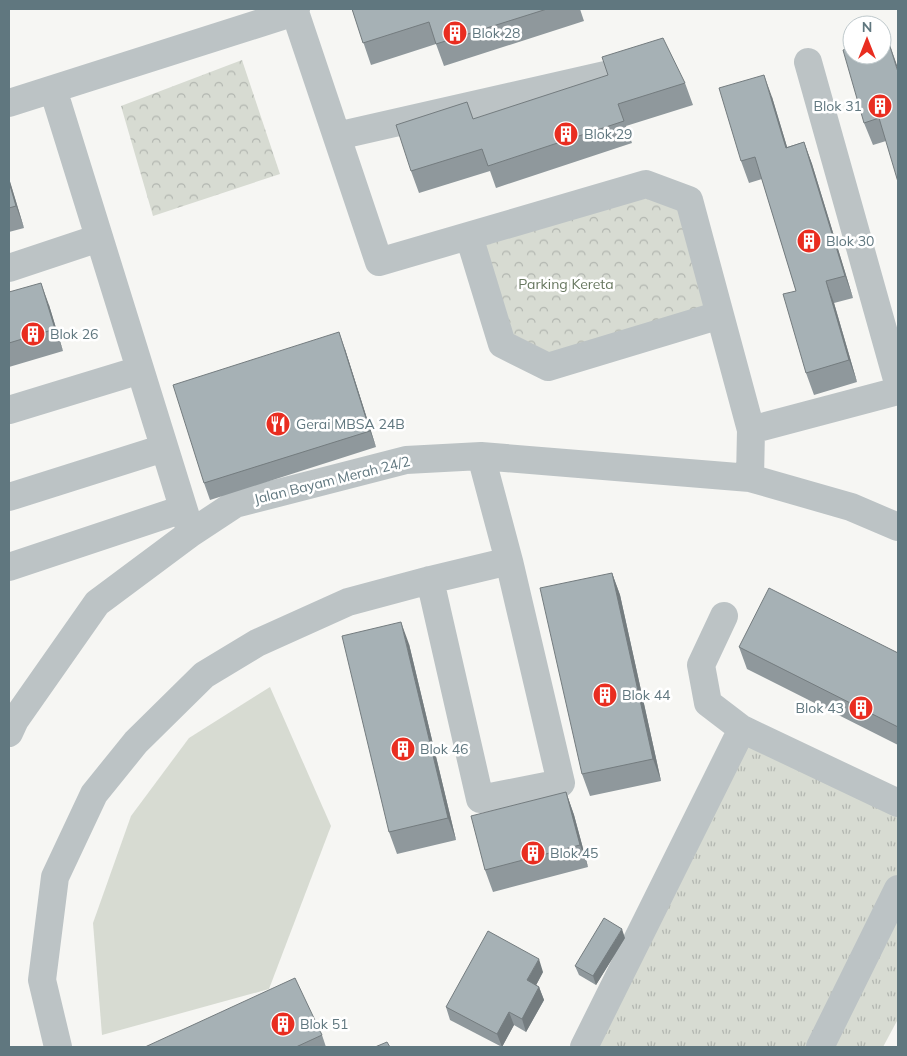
<svg xmlns="http://www.w3.org/2000/svg" width="907" height="1056" viewBox="0 0 907 1056" font-family="Mulish,sans-serif">
<style>
.grass{fill:url(#grass-tufts)}
.park{fill:url(#park-crowns)}
.garden{fill:#d7dbd2}
.lines{fill:none;stroke-linecap:round;stroke-linejoin:round}
.minor{stroke:#bcc3c5;stroke-width:28}
.wall{fill:#8f989c}
.shaded-wall{fill:#747c7f}
.building{fill:#a6b1b5;stroke:#747c7f}
.labels{text-anchor:middle;stroke-width:5;stroke-linejoin:round;paint-order:stroke}
.poi-label{font-size:14px;fill:#60777f;stroke:#fff;text-anchor:start}
.park-label{font-size:14px;fill:#67775f;stroke:#fff}
.street-label{font-size:14px;fill:#60777f;stroke:#fff}
</style>
<defs>
<pattern id="grass-tufts" width="24" height="20" patternUnits="userSpaceOnUse" patternTransform="scale(1.25)"><rect width="24" height="20" fill="#d7dbd2"/><path d="M3 7l-1-3M5 7V3M7 7l1-3M15 17l-1-3M17 17v-4M19 17l1-3" fill="none" stroke="#b2b6b0"/></pattern>
<pattern id="park-crowns" width="20" height="18" patternUnits="userSpaceOnUse" patternTransform="scale(1.25)"><rect width="20" height="18" fill="#d7dbd2"/><path d="M2 6a3 3 0 1 1 6 0M12 15a3 3 0 1 1 6 0" fill="none" stroke="#b2b6b0"/></pattern>
</defs>
<rect width="100%" height="100%" fill="#f6f6f3"/>
<path class="grass" d="M 746,744 L 898,814 L 898,1019 L 883,1047 L 592,1047 Z"/>
<path class="park" d="M 242,60 L 280,174 L 153,216 L 121,106 Z
M 646,184 L 689,200 L 720,315 L 548,367 L 502,344 L 469,236 Z"/>
<path class="garden" d="M 270,687 L 331,826 L 269,989 L 102,1035 L 93,923 L 131,816 L 189,738 Z"/>
<g class="lines">
<path class="minor" d="M 295,12 L 379,262 L 646,184 L 689,200 L 751,430 L 750,478
M 808,62 L 898,383
M 53,89 L 191,533
M 9,103 L 295,12 L 296,9
M 337,136 L 645,66
M 469,236 L 502,344 L 548,367 L 720,315
M 9,268 L 99,238
M 9,410 L 140,370
M 751,430 L 898,391
M 9,497 L 164,448
M 9,567 L 183,509
M 430,580 L 480,799 L 561,783 L 509,561 L 481,456
M 724,616 L 701,665 L 708,703 L 742,729 L 898,803
M 9,733 L 15,720 L 97,603 L 191,533 L 235,504 L 406,460 L 481,456 L 750,478 L 851,507 L 898,527
M 58,1047 L 42,980 L 55,877 L 94,794 L 136,742 L 204,675 L 257,643 L 348,602 L 430,580 L 509,561
M 584,1047 L 742,729
M 820,1047 L 898,889"/>
</g>
<path class="wall" d="M 352,9 L 580,9 L 584,21 L 444,66 L 436,44 L 371,65 Z
M 895,59 L 886,141 L 873,145 L 864,123 Z
M 685,83 L 693,105 L 626,126 L 632,143 L 496,188 L 490,171 L 419,193 L 411,171 L 473,119 Z
M 772,97 L 787,147 L 804,142 L 812,164 L 853,298 L 834,303 L 857,382 L 814,395 L 806,373 L 796,291 L 762,179 L 749,183 L 741,161 Z
M 9,178 L 24,228 L 9,232 Z
M 9,292 L 49,305 L 63,351 L 9,367 Z
M 345,349 L 376,447 L 210,500 L 204,483 Z
M 612,573 L 620,595 L 661,781 L 590,796 L 582,774 Z
M 409,644 L 456,840 L 397,854 L 389,832 Z
M 739,647 L 898,653 L 898,745 L 747,669 Z
M 566,792 L 574,815 L 588,867 L 493,892 L 485,870 Z
M 625,938 L 596,985 L 579,975 L 575,966 Z
M 543,972 L 536,985 L 539,987 L 544,1000 L 526,1032 L 514,1025 L 502,1047 L 450,1020 L 446,1007 Z
M 322,1035 L 326,1047 L 145,1047 Z"/>
<path class="shaded-wall" d="M 887,37 L 898,68 L 898,72 Z
M 764,75 L 772,97 L 794,170 L 786,148 Z
M 804,142 L 812,164 L 853,298 L 845,276 Z
M 9,178 L 10,182 L 24,228 L 16,206 L 9,182 Z
M 826,281 L 834,303 L 857,382 L 849,360 Z
M 41,283 L 49,305 L 63,351 L 55,329 Z
M 339,332 L 345,349 L 376,447 L 370,431 Z
M 612,573 L 620,595 L 661,781 L 653,759 Z
M 401,622 L 409,644 L 456,840 L 448,818 Z
M 566,792 L 574,815 L 588,867 L 580,845 Z
M 622,929 L 625,938 L 596,985 L 593,976 Z
M 539,959 L 543,972 L 532,993 L 527,980 Z
M 539,987 L 544,1000 L 526,1032 L 522,1019 Z
M 509,1012 L 514,1025 L 502,1047 L 497,1034 Z"/>
<path class="building" d="M 352,9 L 547,9 L 436,44 L 429,22 L 363,43 Z
M 887,37 L 898,72 L 898,182 L 879,118 L 864,123 L 843,50 L 852,47 L 852,55 L 882,55 L 882,39 Z
M 663,38 L 685,83 L 618,104 L 624,121 L 488,166 L 482,149 L 411,171 L 396,125 L 467,102 L 473,119 L 608,75 L 602,57 Z
M 764,75 L 786,148 L 804,142 L 845,276 L 826,281 L 849,360 L 806,373 L 783,294 L 796,291 L 755,157 L 741,161 L 719,88 Z
M 9,182 L 16,206 L 9,208 Z
M 41,283 L 55,329 L 9,343 L 9,292 Z
M 339,332 L 370,431 L 204,483 L 173,385 Z
M 612,573 L 653,759 L 582,774 L 540,588 Z
M 769,588 L 898,653 L 898,727 L 739,647 Z
M 401,622 L 448,818 L 389,832 L 342,636 Z
M 566,792 L 580,845 L 485,870 L 471,816 Z
M 604,918 L 622,929 L 593,976 L 575,966 Z
M 488,931 L 539,959 L 527,980 L 539,987 L 522,1019 L 509,1012 L 497,1034 L 446,1007 Z
M 295,978 L 322,1035 L 296,1047 L 145,1047 Z
M 387,1042 L 390,1047 L 375,1047 Z"/>
<defs>
<symbol id="building-disc" viewBox="-11 -11 22 22"><circle r="9.5" fill="#e92d20" stroke="#fff"/><path d="M-4-6H4V6H1V3H-1V6H-4ZM-2.5-4.3h1.7v1.8h-1.7ZM.8-4.3h1.7v1.8H.8ZM-2.5-1h1.7V.8h-1.7ZM.8-1h1.7V.8H.8Z" fill="#fff"/></symbol>
<symbol id="restaurant-disc" viewBox="-11 -11 22 22"><circle r="9.5" fill="#e92d20" stroke="#fff"/><path d="M-5-6h1v4h1v-4h1v4h1v-4h1v5L-1.5 .5V6h-2V.5L-5-1ZM5-6V6H3V1.5H1.5Q1.5-4 5-6Z" fill="#fff"/></symbol>
</defs>
<g fill-rule="evenodd">
<use href="#building-disc" x="441" y="19" width="28" height="28"/>
<use href="#building-disc" x="866" y="92" width="28" height="28"/>
<use href="#building-disc" x="552" y="120" width="28" height="28"/>
<use href="#building-disc" x="795" y="227" width="28" height="28"/>
<use href="#building-disc" x="19" y="320" width="28" height="28"/>
<use href="#restaurant-disc" x="264" y="410" width="28" height="28"/>
<use href="#building-disc" x="591" y="681" width="28" height="28"/>
<use href="#building-disc" x="847" y="694" width="28" height="28"/>
<use href="#building-disc" x="389" y="735" width="28" height="28"/>
<use href="#building-disc" x="519" y="839" width="28" height="28"/>
<use href="#building-disc" x="269" y="1010" width="28" height="28"/>
</g>
<g class="labels">
<g class="poi-label">
<text x="472" y="38">Blok 28</text>
<text x="862" y="111" text-anchor="end">Blok 31</text>
<text x="584" y="139">Blok 29</text>
<text x="826" y="246">Blok 30</text>
<text x="50" y="339">Blok 26</text>
<text x="296" y="429">Gerai MBSA 24B</text>
<text x="622" y="700">Blok 44</text>
<text x="844" y="713" text-anchor="end">Blok 43</text>
<text x="420" y="754">Blok 46</text>
<text x="550" y="858">Blok 45</text>
<text x="300" y="1029">Blok 51</text>
</g>
<g class="park-label">
<text x="566" y="289">Parking Kereta</text>
</g>
<g class="street-label">
<text transform="translate(332 480) rotate(-14)" y="5">Jalan Bayam Merah 24/2</text>
</g>
</g>
<rect width="907" height="1056" fill="none" stroke="#60777f" stroke-width="20"/>
<g transform="translate(867 40)"><circle r="24" fill="#ffffff" stroke="#bfc9cc"/>
<path d="M0-4L9 19L0 12L-9 19Z" fill="#e92d20"/>
<text y="-8" font-size="14" font-weight="bold" text-anchor="middle" fill="#60777f">N</text>
</g>
</svg>
